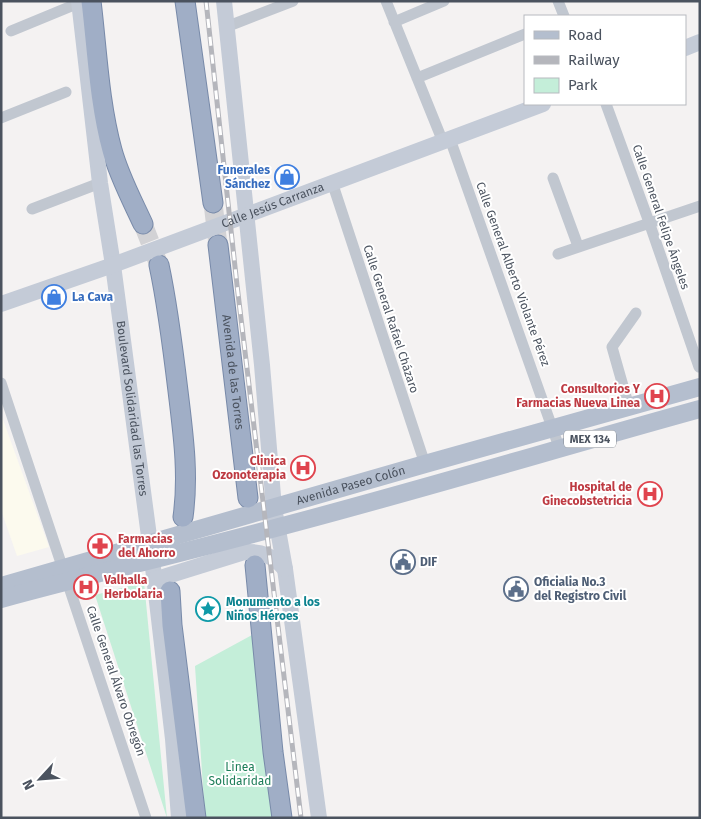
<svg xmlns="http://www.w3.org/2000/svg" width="701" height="819" viewBox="0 0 701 819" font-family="'Fira Sans',sans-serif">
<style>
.commercial{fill:#fcfaee}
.green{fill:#c4eed9}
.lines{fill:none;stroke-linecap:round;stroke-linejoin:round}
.trunk-tunnel{stroke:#d2d2d5;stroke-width:19;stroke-dasharray:19 9;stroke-linecap:butt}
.trunk-casing{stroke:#788aa9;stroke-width:21}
.minor{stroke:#c1c7d0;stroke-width:11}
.secondary{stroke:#c4cbd7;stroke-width:16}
.primary{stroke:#b4bece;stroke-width:18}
.trunk{stroke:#a0aec6;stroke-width:19}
.rail-casing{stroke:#b5b6bc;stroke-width:5}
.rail{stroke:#fff;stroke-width:3;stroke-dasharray:9;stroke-linecap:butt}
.labels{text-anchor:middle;stroke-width:4;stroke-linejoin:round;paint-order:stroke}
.shield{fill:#fff;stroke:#81878f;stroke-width:1}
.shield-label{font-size:11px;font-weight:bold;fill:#4b535f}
.shop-label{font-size:12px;font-weight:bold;fill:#366cbe;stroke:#fff;text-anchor:end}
.street-label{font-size:12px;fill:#4b535f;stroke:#fff}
.health-label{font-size:12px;font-weight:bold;fill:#be3a42;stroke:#fff;text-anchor:end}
.service-label{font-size:12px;font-weight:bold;fill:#4e5e75;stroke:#fff;text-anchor:start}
.culture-label{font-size:12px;font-weight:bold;fill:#0d838f;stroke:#fff;text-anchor:start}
.park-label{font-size:12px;fill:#1e7e59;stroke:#fff}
</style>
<rect width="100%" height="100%" fill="#f4f2f2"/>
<path class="commercial" d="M 1,414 L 49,547 L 17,556 L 1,510 Z"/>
<path class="green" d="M 144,582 L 167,818 L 95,595 Z
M 252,635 L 286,818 L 205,818 L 195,666 Z"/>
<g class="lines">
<path class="trunk-tunnel" d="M 213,203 L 218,245
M 143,224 L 159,265"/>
<defs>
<g id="trunk">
<path d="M 91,1 C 97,50 99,103 112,150 C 119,176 132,200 143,224"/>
<path d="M 185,1 L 213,203"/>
<path id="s4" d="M 218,245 L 248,498"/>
<path d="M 159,265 C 168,307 173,349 178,391 C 183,433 189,474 183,517"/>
<path d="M 255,565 L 273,752 L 282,818"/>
<path d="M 170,591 L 172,625 L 196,818"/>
</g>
</defs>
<use href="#trunk" class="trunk-casing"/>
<path class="minor" d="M 386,1 L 443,142
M 558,1 L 564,16
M 394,22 L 444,1
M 226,27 L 293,1
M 11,31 L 79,3
M 417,78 L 525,34
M 606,104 L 649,222 L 699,367
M 1,118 L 66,92
M 450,139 L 559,447
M 553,178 L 578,246
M 332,182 L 425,464
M 32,209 L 100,183
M 558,254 L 700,206
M 1,383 L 146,818
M 629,407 L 612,347 L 636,313"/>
<g class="secondary">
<path id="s1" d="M 79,1 L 100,183 L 113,265 L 152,559 L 173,739 L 179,818"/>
<path d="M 224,1 L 262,365 L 274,508 L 285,569 L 319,818"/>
<path d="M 685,48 L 700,42"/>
<path id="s2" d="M 1,304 L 113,265 L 543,104"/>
<path d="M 154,580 L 244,552 C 262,551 273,556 285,569"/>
</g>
<g class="primary">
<path id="s3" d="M 1,586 L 425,464 L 700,387"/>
<path d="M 1,599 C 93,574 186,552 279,527 C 420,490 559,448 700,409"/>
</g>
<use href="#trunk" class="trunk"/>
<defs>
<path id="rail" d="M 206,1 L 237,285 L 301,818"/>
</defs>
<use href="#rail" class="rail-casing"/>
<use href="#rail" class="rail"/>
</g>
<defs>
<symbol id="shop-ring" viewBox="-11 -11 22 22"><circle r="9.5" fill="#fff" stroke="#3f7fe0" stroke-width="1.5"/><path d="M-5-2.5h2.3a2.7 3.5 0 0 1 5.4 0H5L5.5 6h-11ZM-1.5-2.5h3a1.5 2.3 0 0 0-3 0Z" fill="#3f7fe0"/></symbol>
<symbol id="hospital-ring" viewBox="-11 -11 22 22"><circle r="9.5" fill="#fff" stroke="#e0444e" stroke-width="1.5"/><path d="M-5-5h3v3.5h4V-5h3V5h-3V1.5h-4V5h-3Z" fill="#e0444e"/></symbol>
<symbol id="pharmacy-ring" viewBox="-11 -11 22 22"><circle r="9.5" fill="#fff" stroke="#e0444e" stroke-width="1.5"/><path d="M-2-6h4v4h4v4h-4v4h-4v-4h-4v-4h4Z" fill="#e0444e"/></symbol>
<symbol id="civic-ring" viewBox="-11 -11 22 22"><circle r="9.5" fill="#fff" stroke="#5c6f8a" stroke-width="1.5"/><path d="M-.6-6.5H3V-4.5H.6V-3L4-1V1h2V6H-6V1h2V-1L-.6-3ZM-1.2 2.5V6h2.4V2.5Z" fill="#5c6f8a"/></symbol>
<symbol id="sight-ring" viewBox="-11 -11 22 22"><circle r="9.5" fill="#fff" stroke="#0f9aa8" stroke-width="1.5"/><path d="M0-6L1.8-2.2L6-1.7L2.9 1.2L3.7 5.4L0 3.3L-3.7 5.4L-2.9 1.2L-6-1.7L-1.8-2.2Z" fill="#0f9aa8"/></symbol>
</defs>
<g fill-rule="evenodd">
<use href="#shop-ring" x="273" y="163" width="28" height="28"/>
<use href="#shop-ring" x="40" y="283" width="28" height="28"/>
<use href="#hospital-ring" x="643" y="382" width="28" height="28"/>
<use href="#hospital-ring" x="289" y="454" width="28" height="28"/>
<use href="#hospital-ring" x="636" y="480" width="28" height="28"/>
<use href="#pharmacy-ring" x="86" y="532" width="28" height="28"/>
<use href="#civic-ring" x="389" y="548" width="28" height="28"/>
<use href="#hospital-ring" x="72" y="573" width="28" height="28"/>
<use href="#civic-ring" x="502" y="575" width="28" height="28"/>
<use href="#sight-ring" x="194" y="595" width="28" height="28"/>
</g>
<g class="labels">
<rect class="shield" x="564" y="430.5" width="52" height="17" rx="4"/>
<g class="shield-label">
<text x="590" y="443">MEX 134</text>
</g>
<g class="shop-label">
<text x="270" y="174">Funerales<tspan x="270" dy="14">Sánchez</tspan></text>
<text x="72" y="301" text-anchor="start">La Cava</text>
</g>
<g class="street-label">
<text dy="4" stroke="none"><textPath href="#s2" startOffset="289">Calle Jesús Carranza</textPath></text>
<text transform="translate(661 217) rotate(71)" y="4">Calle General Felipe Ángeles</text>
<text transform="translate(513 274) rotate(70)" y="4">Calle General Alberto Violante Pérez</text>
<text transform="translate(391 319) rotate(72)" y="4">Calle General Rafael Cházaro</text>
<text dy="4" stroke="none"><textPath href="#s4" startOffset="128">Avenida de las Torres</textPath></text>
<text dy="4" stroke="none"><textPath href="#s1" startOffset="411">Boulevard Solidaridad las Torres</textPath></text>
<text dy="4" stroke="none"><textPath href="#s3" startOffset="364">Avenida Paseo Colón</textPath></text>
<text transform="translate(116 681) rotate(71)" y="4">Calle General Álvaro Obregón</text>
</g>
<g class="health-label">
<text x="640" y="393">Consultorios Y<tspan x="640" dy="14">Farmacias Nueva Linea</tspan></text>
<text x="286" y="465">Clinica<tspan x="286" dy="14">Ozonoterapia</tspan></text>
<text x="632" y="491">Hospital de<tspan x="632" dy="14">Ginecobstetricia</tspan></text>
<text x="118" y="543" text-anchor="start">Farmacias<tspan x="118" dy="14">del Ahorro</tspan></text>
<text x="104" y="584" text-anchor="start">Valhalla<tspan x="104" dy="14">Herbolaria</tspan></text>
</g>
<g class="service-label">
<text x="420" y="566">DIF</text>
<text x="534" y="586">Oficialia No.3<tspan x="534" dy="14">del Registro Civil</tspan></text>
</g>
<g class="culture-label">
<text x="226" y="606">Monumento a los<tspan x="226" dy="14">Niños Héroes</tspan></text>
</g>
<g class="park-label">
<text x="240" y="771">Linea<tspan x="240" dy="14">Solidaridad</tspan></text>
</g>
</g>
<rect width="701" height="819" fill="none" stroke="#4b535f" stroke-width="5"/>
<rect x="524" y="15" width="162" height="90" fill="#ffffff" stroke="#b7babf"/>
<rect x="534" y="31" width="25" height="8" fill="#b4bece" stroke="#b7babf"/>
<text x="568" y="40" font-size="15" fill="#4b535f">Road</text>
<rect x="534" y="56" width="25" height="8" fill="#b5b6bc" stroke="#b7babf"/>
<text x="568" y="65" font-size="15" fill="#4b535f">Railway</text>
<rect x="534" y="78" width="25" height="15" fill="#c4eed9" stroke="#b7babf"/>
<text x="568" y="90" font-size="15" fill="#4b535f">Park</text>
<g transform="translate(40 779) rotate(244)" stroke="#ffffff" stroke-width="4" paint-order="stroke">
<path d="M0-4L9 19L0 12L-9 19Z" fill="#4b535f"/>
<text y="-8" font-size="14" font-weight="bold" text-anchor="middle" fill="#4b535f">N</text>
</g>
</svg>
